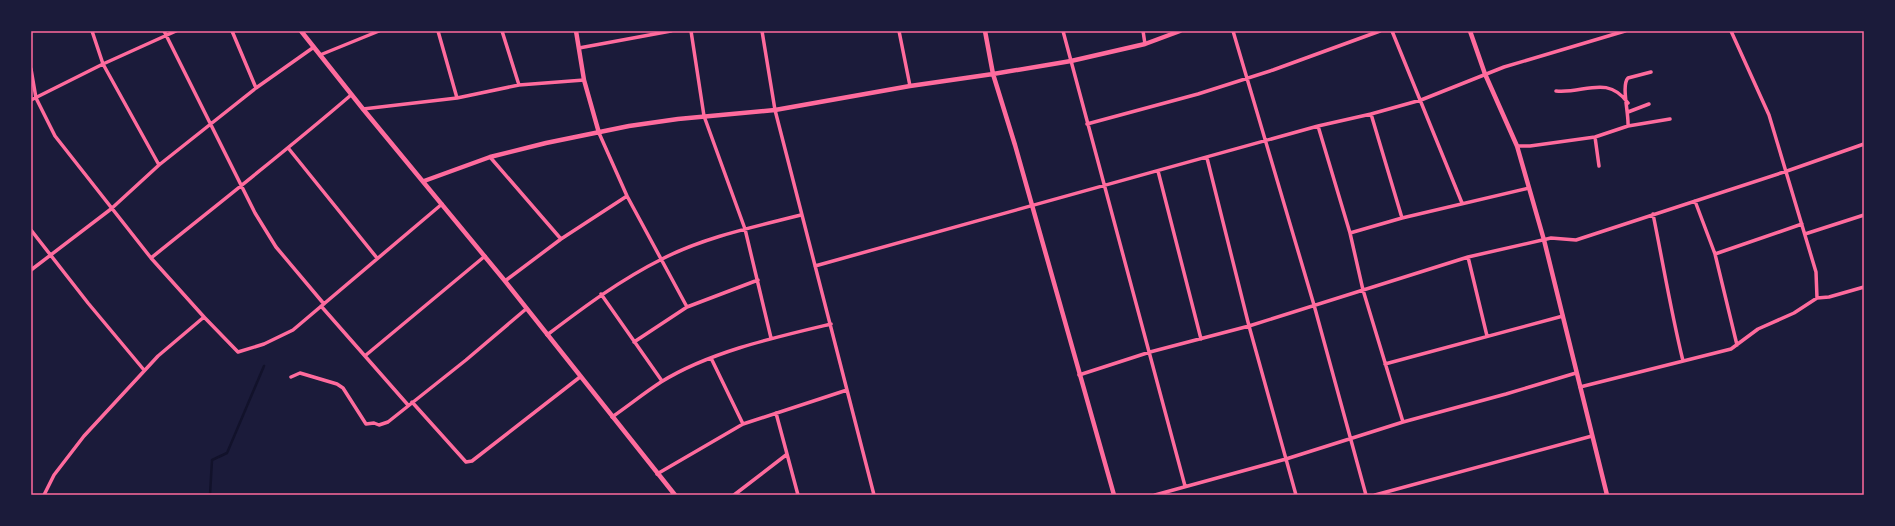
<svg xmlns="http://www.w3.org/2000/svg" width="1895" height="526" viewBox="0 0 1895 526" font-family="Barlow,sans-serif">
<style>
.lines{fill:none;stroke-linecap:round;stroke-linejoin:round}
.stream{stroke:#12122b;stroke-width:2.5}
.minor{stroke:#ff6b9d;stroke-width:3.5}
.tertiary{stroke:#ff6b9d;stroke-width:4.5}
.neatline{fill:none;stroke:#ff6b9d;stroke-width:1.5}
</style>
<rect width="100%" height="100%" fill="#1b1b3a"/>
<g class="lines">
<path class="stream" d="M 210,495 L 212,460 L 227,453 L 264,366"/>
<path class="minor" d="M 92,31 L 103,64 L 159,165
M 164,31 L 255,213 L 276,247 L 324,304
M 232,31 L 256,88
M 438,31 L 457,98
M 502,31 L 519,85
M 691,31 L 704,116 L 745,229 L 771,338
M 762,31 L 775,110 L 874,495
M 899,31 L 910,86
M 1063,31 L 1185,486
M 1143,31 L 1145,44
M 1233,31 L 1314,305 L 1366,495
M 1392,31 L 1462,203
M 579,48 L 671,31
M 320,55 L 379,31
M 31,69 L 36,98 L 55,136 L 151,258 L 204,317 L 238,352 L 264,344 L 293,330 L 442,204
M 1556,91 C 1584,94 1607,74 1628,103
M 31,100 L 103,64 L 176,31
M 363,109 L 457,98 L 519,85 L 584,80
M 1628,112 L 1649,104
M 1371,114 L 1402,218
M 1087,124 L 1198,94 L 1273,70 L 1380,31
M 1318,126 L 1350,233 L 1363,290 L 1403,422
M 1628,126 C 1629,114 1621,85 1628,78 L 1651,72
M 599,133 L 627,196 L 687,307
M 1595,137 L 1599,166
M 1517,146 L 1530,146 L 1595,137 L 1628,126 L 1670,119
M 289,149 L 377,258
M 490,157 L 561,239
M 1207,158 L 1249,326 L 1296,495
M 1158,171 L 1201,339
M 1695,201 L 1715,254 L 1737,345
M 1653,214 C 1663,263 1671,312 1683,361
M 31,230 L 88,303 L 144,370
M 1350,233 L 1402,218 L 1529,188
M 1805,234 L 1864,215
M 1715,254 L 1802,224
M 1468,257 L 1487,336
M 151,258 C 218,204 286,151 351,95
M 815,266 L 1318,126 L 1371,114 L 1421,100 L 1504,67 L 1625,31
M 31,270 L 111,209 L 159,165 L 256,88 L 314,47
M 505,281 L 561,239 L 627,196
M 601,294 L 662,381
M 1817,298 L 1829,297 L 1864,287
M 321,306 L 408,405
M 547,335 C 584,307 620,280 662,259 C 705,237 754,227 801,215
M 634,342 L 687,307 L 758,280
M 366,355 L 485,256
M 711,358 L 743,424
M 1385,364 L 1563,316
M 1079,375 L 1150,352 L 1249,326 L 1468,257 L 1551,238 L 1576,240 L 1787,171 L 1864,144
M 291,377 L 300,373 L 337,384 L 343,388 L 366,424 L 374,423 L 379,425 L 388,422 L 466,360 L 526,309
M 1580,387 L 1731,349 L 1758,329 L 1794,313 L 1817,298 L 1816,272 L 1769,115 L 1731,31
M 412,402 L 466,462 L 472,461 L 580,377
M 776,413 L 798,495
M 612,417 C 628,406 644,393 661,382 C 709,352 776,337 831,324
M 657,474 L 743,424 L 847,390
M 44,495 L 54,475 L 84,436 L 158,356 L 204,317
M 734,495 L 786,455
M 1155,495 L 1286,459 L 1403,422 L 1506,394 L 1576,373
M 1375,495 L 1592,436"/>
<path class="tertiary" d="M 301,31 L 363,109 L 505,281 L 675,495
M 576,31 L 584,80 L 599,133
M 985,31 L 993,74 L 1015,145 L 1114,495
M 1470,31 L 1485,74 L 1517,146 L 1544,240 L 1607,495
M 424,181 L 490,157 L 546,143 L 629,126 L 678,119 L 775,110 L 910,86 L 993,74 L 1071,61 L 1145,44 L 1180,31"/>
</g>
<rect width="1895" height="526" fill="none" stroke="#1b1b3a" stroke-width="64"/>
<rect x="32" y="32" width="1831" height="462" class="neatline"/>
</svg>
